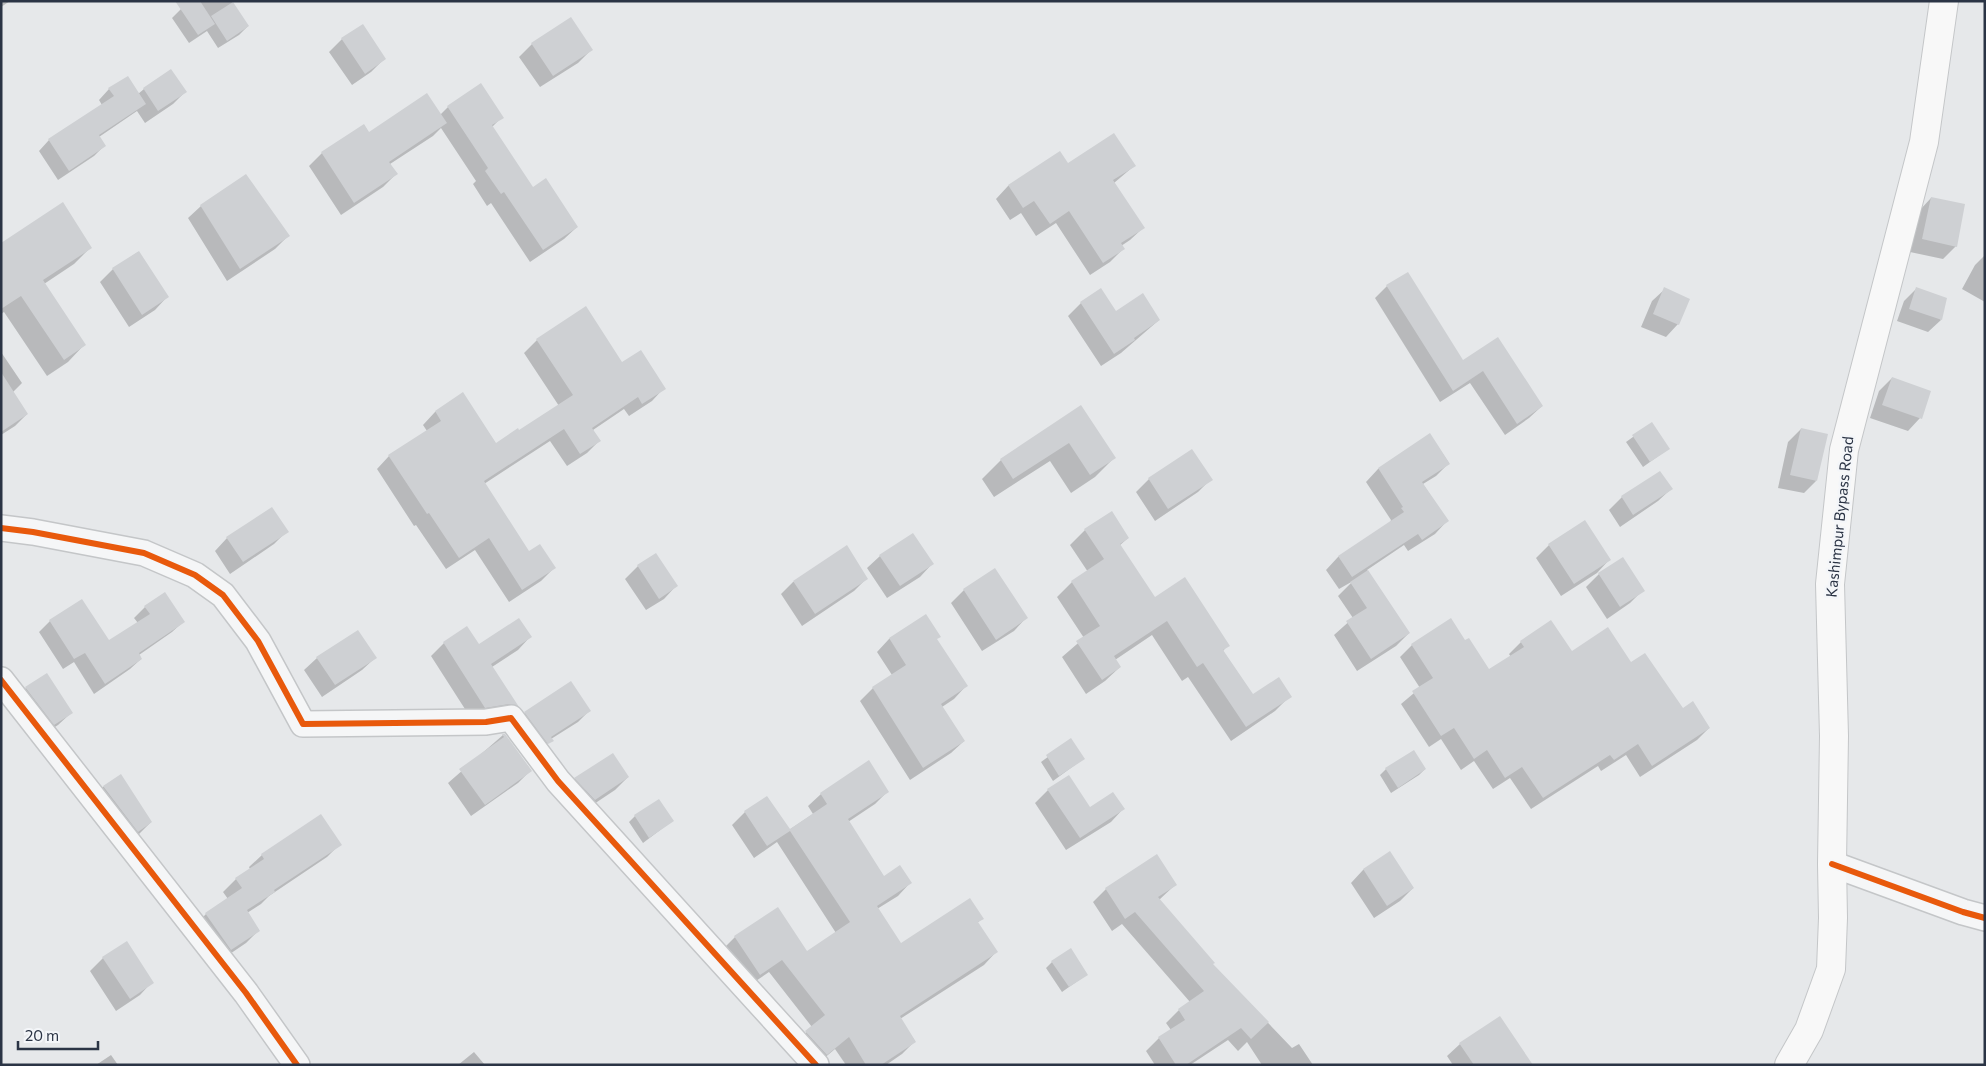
<svg xmlns="http://www.w3.org/2000/svg" width="1986" height="1066" viewBox="0 0 1986 1066" font-family="Commissioner,sans-serif">
<style>
.shadow{fill:#0003}
.building{fill:#ced0d3}
.lines{fill:none;stroke-linecap:round;stroke-linejoin:round}
.minor-casing{stroke:#c4c6c8;stroke-width:28}
.secondary-casing{stroke:#c4c6c8;stroke-width:30}
.minor{stroke:#f5f6f7;stroke-width:25}
.secondary{stroke:#f8f8f8;stroke-width:28}
.cycleway-casing{stroke:#f4f6f9;stroke-width:9}
.cycleway{stroke:#e8590c;stroke-width:6}
.labels{text-anchor:middle;stroke-width:5;stroke-linejoin:round;paint-order:stroke}
.street-label{font-size:15px;fill:#2b3445;stroke:#f4f6f9}
</style>
<rect width="100%" height="100%" fill="#e6e8ea"/>
<path class="shadow" d="M 1,1 L 10,1 L 1,7 Z
M 193,1 L 231,1 L 248,26 L 239,35 L 218,48 L 207,31 L 189,43 L 172,18 L 181,9 Z
M 342,39 L 384,59 L 371,72 L 352,85 L 329,52 Z
M 532,44 L 591,50 L 578,63 L 540,87 L 519,57 Z
M 481,85 L 502,117 L 492,127 L 533,189 L 577,227 L 564,239 L 530,262 L 491,203 L 487,206 L 473,184 L 476,181 L 441,128 L 433,136 L 390,164 L 396,174 L 383,187 L 341,215 L 309,166 L 322,153 L 364,125 L 369,133 L 440,115 L 448,107 Z
M 109,89 L 138,94 L 144,89 L 185,92 L 173,104 L 145,123 L 137,111 L 99,137 L 104,146 L 94,156 L 58,180 L 39,151 L 49,140 L 102,105 L 99,100 Z
M 1059,153 L 1067,165 L 1134,166 L 1114,183 L 1143,228 L 1130,240 L 1121,246 L 1123,249 L 1110,262 L 1090,275 L 1056,223 L 1036,236 L 1021,213 L 1010,220 L 996,199 L 1008,186 Z
M 1931,198 L 1956,246 L 1943,259 L 1910,252 L 1919,211 Z
M 201,206 L 288,236 L 275,249 L 227,281 L 188,218 Z
M 1,244 L 90,248 L 74,264 L 44,284 L 84,345 L 68,362 L 47,376 L 4,312 L 1,314 Z
M 138,252 L 167,297 L 155,310 L 129,327 L 100,282 L 113,269 Z
M 1985,255 L 1985,302 L 1962,289 L 1975,265 Z
M 1387,286 L 1463,362 L 1497,339 L 1542,406 L 1529,418 L 1505,435 L 1470,383 L 1440,402 L 1375,298 Z
M 1665,289 L 1678,324 L 1666,337 L 1641,327 L 1652,301 Z
M 1916,289 L 1941,320 L 1928,332 L 1897,321 L 1904,301 Z
M 1101,290 L 1115,312 L 1159,320 L 1121,353 L 1101,366 L 1068,316 L 1081,303 Z
M 537,340 L 622,363 L 664,388 L 652,401 L 629,416 L 624,409 L 593,430 L 599,441 L 587,453 L 567,466 L 550,441 L 484,484 L 529,553 L 554,568 L 541,581 L 509,602 L 475,550 L 446,569 L 416,525 L 414,526 L 377,469 L 389,456 L 427,431 L 423,425 L 435,412 L 463,394 L 496,444 L 519,432 L 559,406 L 524,353 Z
M 1,352 L 22,383 L 13,392 L 27,414 L 15,426 L 1,435 Z
M 1892,378 L 1920,418 L 1908,431 L 1870,418 L 1879,391 Z
M 1081,407 L 1114,458 L 1095,477 L 1071,493 L 1050,461 L 994,497 L 982,479 L 1001,460 Z
M 1651,424 L 1668,449 L 1643,467 L 1626,442 Z
M 1801,429 L 1816,481 L 1804,493 L 1778,488 L 1788,442 Z
M 1430,435 L 1449,463 L 1436,476 L 1423,484 L 1447,521 L 1435,534 L 1408,551 L 1404,545 L 1367,570 L 1409,633 L 1396,646 L 1357,671 L 1334,635 L 1353,618 L 1338,596 L 1353,581 L 1339,589 L 1326,570 L 1338,557 L 1390,523 L 1391,520 L 1366,482 L 1378,469 Z
M 1192,451 L 1211,479 L 1198,492 L 1155,521 L 1136,492 L 1149,479 Z
M 1671,489 L 1658,501 L 1620,527 L 1609,510 L 1622,497 Z
M 1112,513 L 1128,538 L 1119,546 L 1154,599 L 1228,645 L 1223,651 L 1253,696 L 1290,696 L 1275,711 L 1231,741 L 1188,677 L 1182,681 L 1152,635 L 1115,660 L 1120,667 L 1105,681 L 1086,694 L 1062,657 L 1084,638 L 1057,597 L 1072,582 L 1088,572 L 1070,545 L 1085,530 Z
M 287,531 L 274,544 L 230,574 L 215,551 L 227,538 Z
M 1549,545 L 1609,560 L 1597,573 L 1561,596 L 1536,558 Z
M 880,556 L 932,564 L 920,577 L 887,598 L 867,568 Z
M 1623,559 L 1643,590 L 1630,603 L 1607,619 L 1586,587 L 1599,574 Z
M 638,566 L 676,586 L 664,599 L 646,610 L 625,579 Z
M 995,570 L 1026,618 L 1014,631 L 982,651 L 951,603 L 964,590 Z
M 867,578 L 854,591 L 802,626 L 781,594 L 793,582 Z
M 81,601 L 109,642 L 138,623 L 134,618 L 145,607 L 183,622 L 172,632 L 139,655 L 141,659 L 130,669 L 94,694 L 74,662 L 63,669 L 39,632 L 50,621 Z
M 926,616 L 936,639 L 966,686 L 954,699 L 942,707 L 964,741 L 951,753 L 910,780 L 860,701 L 873,688 L 892,675 L 877,652 L 889,639 Z
M 467,628 L 478,646 L 530,637 L 518,650 L 492,667 L 518,707 L 506,719 L 472,720 L 431,656 L 444,643 Z
M 1465,641 L 1489,671 L 1511,657 L 1509,654 L 1521,642 L 1631,664 L 1682,710 L 1709,728 L 1697,740 L 1640,777 L 1626,755 L 1601,771 L 1598,766 L 1531,809 L 1510,778 L 1493,789 L 1474,761 L 1461,770 L 1441,739 L 1429,747 L 1401,704 L 1420,688 L 1400,657 L 1412,645 Z
M 317,658 L 375,658 L 362,670 L 322,697 L 304,670 Z
M 46,675 L 71,713 L 58,725 L 41,736 L 13,701 L 26,688 Z
M 589,711 L 578,722 L 551,739 L 541,752 L 514,724 L 525,713 Z
M 503,735 L 531,770 L 518,783 L 471,816 L 448,783 Z
M 1071,740 L 1083,759 L 1053,781 L 1041,762 Z
M 1386,769 L 1425,769 L 1419,775 L 1391,793 L 1380,775 Z
M 120,776 L 151,822 L 138,835 L 125,844 L 91,800 L 103,787 Z
M 628,777 L 615,790 L 582,812 L 563,791 L 575,779 Z
M 1048,790 L 1090,809 L 1123,809 L 1111,822 L 1066,850 L 1035,803 Z
M 888,791 L 875,804 L 848,822 L 884,877 L 910,883 L 898,896 L 877,909 L 900,945 L 982,919 L 977,923 L 996,952 L 984,965 L 900,1019 L 915,1041 L 902,1054 L 886,1065 L 846,1065 L 835,1049 L 816,1065 L 793,1045 L 812,1027 L 769,972 L 747,987 L 722,950 L 735,937 L 807,953 L 836,933 L 777,842 L 754,858 L 732,825 L 745,812 L 767,797 L 789,830 L 813,814 L 808,806 L 821,794 Z
M 635,816 L 672,821 L 643,843 L 629,822 Z
M 340,844 L 327,857 L 269,896 L 261,904 L 247,913 L 259,930 L 246,943 L 218,962 L 193,927 L 206,914 L 228,899 L 223,892 L 236,879 L 250,869 L 249,867 L 262,855 Z
M 1389,853 L 1413,888 L 1400,901 L 1374,918 L 1351,883 L 1363,870 Z
M 1175,885 L 1159,900 L 1212,964 L 1292,1048 L 1299,1044 L 1313,1065 L 1262,1065 L 1247,1042 L 1238,1051 L 1228,1040 L 1190,1065 L 1155,1065 L 1146,1051 L 1159,1038 L 1171,1030 L 1166,1023 L 1179,1010 L 1190,1002 L 1122,924 L 1112,931 L 1093,902 L 1106,889 Z
M 126,943 L 152,982 L 140,995 L 116,1011 L 90,971 L 103,958 Z
M 1052,962 L 1086,975 L 1062,992 L 1046,968 Z
M 1460,1044 L 1529,1065 L 1453,1065 L 1447,1056 Z
M 474,1052 L 485,1065 L 458,1065 Z
M 111,1055 L 118,1065 L 96,1065 Z"/>
<path class="building" d="M 175,1 L 200,1 L 215,24 L 198,35 Z
M 233,2 L 249,26 L 227,41 L 211,16 Z
M 571,17 L 593,50 L 553,76 L 531,43 Z
M 363,24 L 386,59 L 365,74 L 341,38 Z
M 171,69 L 187,92 L 158,111 L 143,88 Z
M 128,76 L 146,104 L 99,135 L 106,146 L 69,171 L 48,139 L 114,96 L 108,88 Z
M 481,83 L 504,118 L 492,125 L 533,187 L 546,178 L 578,227 L 543,250 L 504,192 L 501,194 L 485,171 L 488,168 L 447,106 Z
M 427,93 L 447,123 L 389,162 L 398,174 L 354,203 L 321,152 L 364,124 L 369,132 Z
M 1114,133 L 1136,166 L 1113,180 L 1145,228 L 1121,243 L 1125,249 L 1103,263 L 1069,211 L 1050,224 L 1034,201 L 1023,208 L 1008,185 L 1060,151 L 1068,163 Z
M 246,174 L 290,236 L 240,269 L 200,205 Z
M 1931,197 L 1965,204 L 1957,247 L 1922,239 Z
M 63,202 L 92,248 L 43,280 L 86,345 L 64,360 L 21,296 L 1,309 L 1,243 Z
M 139,251 L 169,297 L 142,315 L 112,268 Z
M 1408,272 L 1463,360 L 1498,337 L 1543,406 L 1517,424 L 1483,371 L 1453,391 L 1386,285 Z
M 1664,287 L 1690,299 L 1679,325 L 1653,314 Z
M 1916,287 L 1947,298 L 1942,320 L 1909,309 Z
M 1101,288 L 1116,311 L 1143,293 L 1160,320 L 1134,338 L 1135,340 L 1114,354 L 1080,302 Z
M 586,306 L 622,362 L 641,350 L 666,389 L 642,404 L 638,397 L 592,428 L 601,441 L 580,454 L 564,429 L 484,481 L 529,551 L 540,544 L 556,568 L 522,590 L 489,538 L 459,558 L 429,513 L 427,514 L 388,455 L 441,421 L 435,411 L 463,392 L 496,443 L 518,428 L 519,430 L 573,395 L 536,339 Z
M 1,372 L 28,414 L 1,432 Z
M 1892,377 L 1931,391 L 1922,419 L 1882,405 Z
M 1081,405 L 1116,458 L 1090,475 L 1069,443 L 1013,479 L 1000,459 Z
M 1652,422 L 1670,449 L 1650,462 L 1632,435 Z
M 1801,428 L 1828,434 L 1817,481 L 1790,475 Z
M 1430,433 L 1450,464 L 1422,482 L 1449,521 L 1422,540 L 1418,534 L 1352,577 L 1338,556 L 1404,512 L 1401,508 L 1403,507 L 1378,468 Z
M 1192,449 L 1213,480 L 1168,509 L 1148,478 Z
M 1660,471 L 1673,489 L 1633,515 L 1621,496 Z
M 272,507 L 289,532 L 243,562 L 226,537 Z
M 1112,511 L 1129,538 L 1120,544 L 1155,597 L 1185,577 L 1230,646 L 1223,650 L 1253,694 L 1279,677 L 1292,697 L 1246,727 L 1203,663 L 1197,667 L 1167,621 L 1114,656 L 1121,667 L 1102,680 L 1076,641 L 1100,626 L 1071,581 L 1104,559 L 1084,529 Z
M 1585,520 L 1611,560 L 1574,584 L 1548,544 Z
M 913,533 L 934,564 L 900,586 L 879,555 Z
M 847,545 L 868,579 L 815,614 L 793,581 Z
M 656,553 L 678,586 L 659,599 L 637,565 Z
M 1623,557 L 1645,591 L 1620,607 L 1598,573 Z
M 995,568 L 1028,618 L 996,640 L 963,589 Z
M 1368,570 L 1410,633 L 1371,659 L 1346,621 L 1367,608 L 1350,582 Z
M 165,592 L 185,622 L 139,653 L 142,659 L 105,684 L 85,653 L 74,659 L 49,620 L 82,599 L 109,640 L 150,614 L 144,606 Z
M 926,614 L 941,637 L 937,639 L 968,686 L 941,704 L 965,741 L 923,768 L 872,687 L 906,665 L 889,638 Z
M 519,618 L 532,637 L 491,664 L 519,707 L 509,704 L 485,708 L 443,642 L 467,626 L 479,644 Z
M 1451,618 L 1465,640 L 1469,638 L 1489,669 L 1524,647 L 1520,641 L 1551,620 L 1572,651 L 1608,627 L 1631,662 L 1645,653 L 1683,708 L 1693,701 L 1710,728 L 1652,766 L 1638,744 L 1614,760 L 1610,755 L 1543,798 L 1522,767 L 1505,778 L 1487,750 L 1474,759 L 1454,728 L 1441,736 L 1412,691 L 1433,678 L 1411,644 Z
M 358,630 L 377,658 L 335,685 L 316,657 Z
M 47,673 L 73,713 L 54,725 L 25,687 Z
M 571,681 L 591,711 L 551,737 L 554,741 L 548,744 L 524,712 Z
M 502,734 L 505,734 L 532,771 L 485,805 L 459,769 L 504,737 Z
M 1071,738 L 1085,759 L 1059,776 L 1046,755 Z
M 1414,750 L 1426,769 L 1398,788 L 1385,768 Z
M 613,753 L 629,777 L 595,800 L 574,778 Z
M 869,760 L 889,792 L 848,819 L 884,876 L 900,865 L 912,883 L 877,906 L 901,943 L 970,898 L 984,919 L 978,922 L 998,952 L 900,1016 L 916,1042 L 881,1065 L 866,1065 L 849,1037 L 827,1055 L 805,1031 L 825,1015 L 782,960 L 760,975 L 734,936 L 778,907 L 807,951 L 850,922 L 790,831 L 767,846 L 744,811 L 767,796 L 790,829 L 827,804 L 820,793 Z
M 121,774 L 152,822 L 138,832 L 103,786 Z
M 1069,775 L 1090,807 L 1113,792 L 1125,809 L 1080,838 L 1047,789 Z
M 659,799 L 674,821 L 649,838 L 634,815 Z
M 321,814 L 342,845 L 274,890 L 275,892 L 247,910 L 260,931 L 231,950 L 205,913 L 242,888 L 235,878 L 264,859 L 261,854 Z
M 1390,851 L 1414,888 L 1387,906 L 1363,869 Z
M 1157,854 L 1177,885 L 1158,897 L 1215,963 L 1213,964 L 1269,1022 L 1251,1039 L 1241,1028 L 1186,1065 L 1176,1065 L 1158,1037 L 1185,1020 L 1178,1009 L 1204,991 L 1135,912 L 1125,919 L 1105,888 Z
M 127,941 L 154,983 L 130,999 L 102,957 Z
M 1071,948 L 1088,975 L 1069,987 L 1051,961 Z
M 1500,1016 L 1533,1065 L 1474,1065 L 1459,1043 Z"/>
<g class="lines">
<defs>
<path id="minor" d="M 1,528 L 33,532 L 144,553 L 195,575 L 223,595 L 258,641 L 303,724 L 486,722 L 511,718 L 558,781 L 816,1065
M 1,680 L 246,993 L 297,1065
M 1832,864 L 1963,912 L 1985,918"/>
<path id="secondary" d="M 1789,1065 L 1809,1030 L 1831,969 L 1833,918 L 1832,864 L 1834,736 L 1830,584 L 1844,450 L 1924,142 L 1944,1"/>
</defs>
<use href="#minor" class="minor-casing"/>
<use href="#secondary" class="secondary-casing"/>
<use href="#minor" class="minor"/>
<use href="#secondary" class="secondary"/>
<defs>
<path id="cycleway" d="M 1,528 L 33,532 L 144,553 L 195,575 L 223,595 L 258,641 L 303,724 L 486,722 L 511,718 L 558,781 L 816,1065
M 1,680 L 246,993 L 297,1065
M 1832,864 L 1963,912 L 1985,918"/>
</defs>
<use href="#cycleway" class="cycleway-casing"/>
<use href="#cycleway" class="cycleway"/>
</g>
<g class="labels">
<g class="street-label">
<text transform="translate(1840 517) rotate(-84)" y="5">Kashimpur Bypass Road</text>
</g>
</g>
<rect width="1986" height="1066" fill="none" stroke="#2b3445" stroke-width="5"/>
<path d="M18 1041v8h80v-8" fill="none" stroke="#2b3445" stroke-width="2.5"/>
<text x="25" y="1041" font-size="15" fill="#2b3445" stroke="#f4f6f9" stroke-width="4" paint-order="stroke">20 m</text>
</svg>
